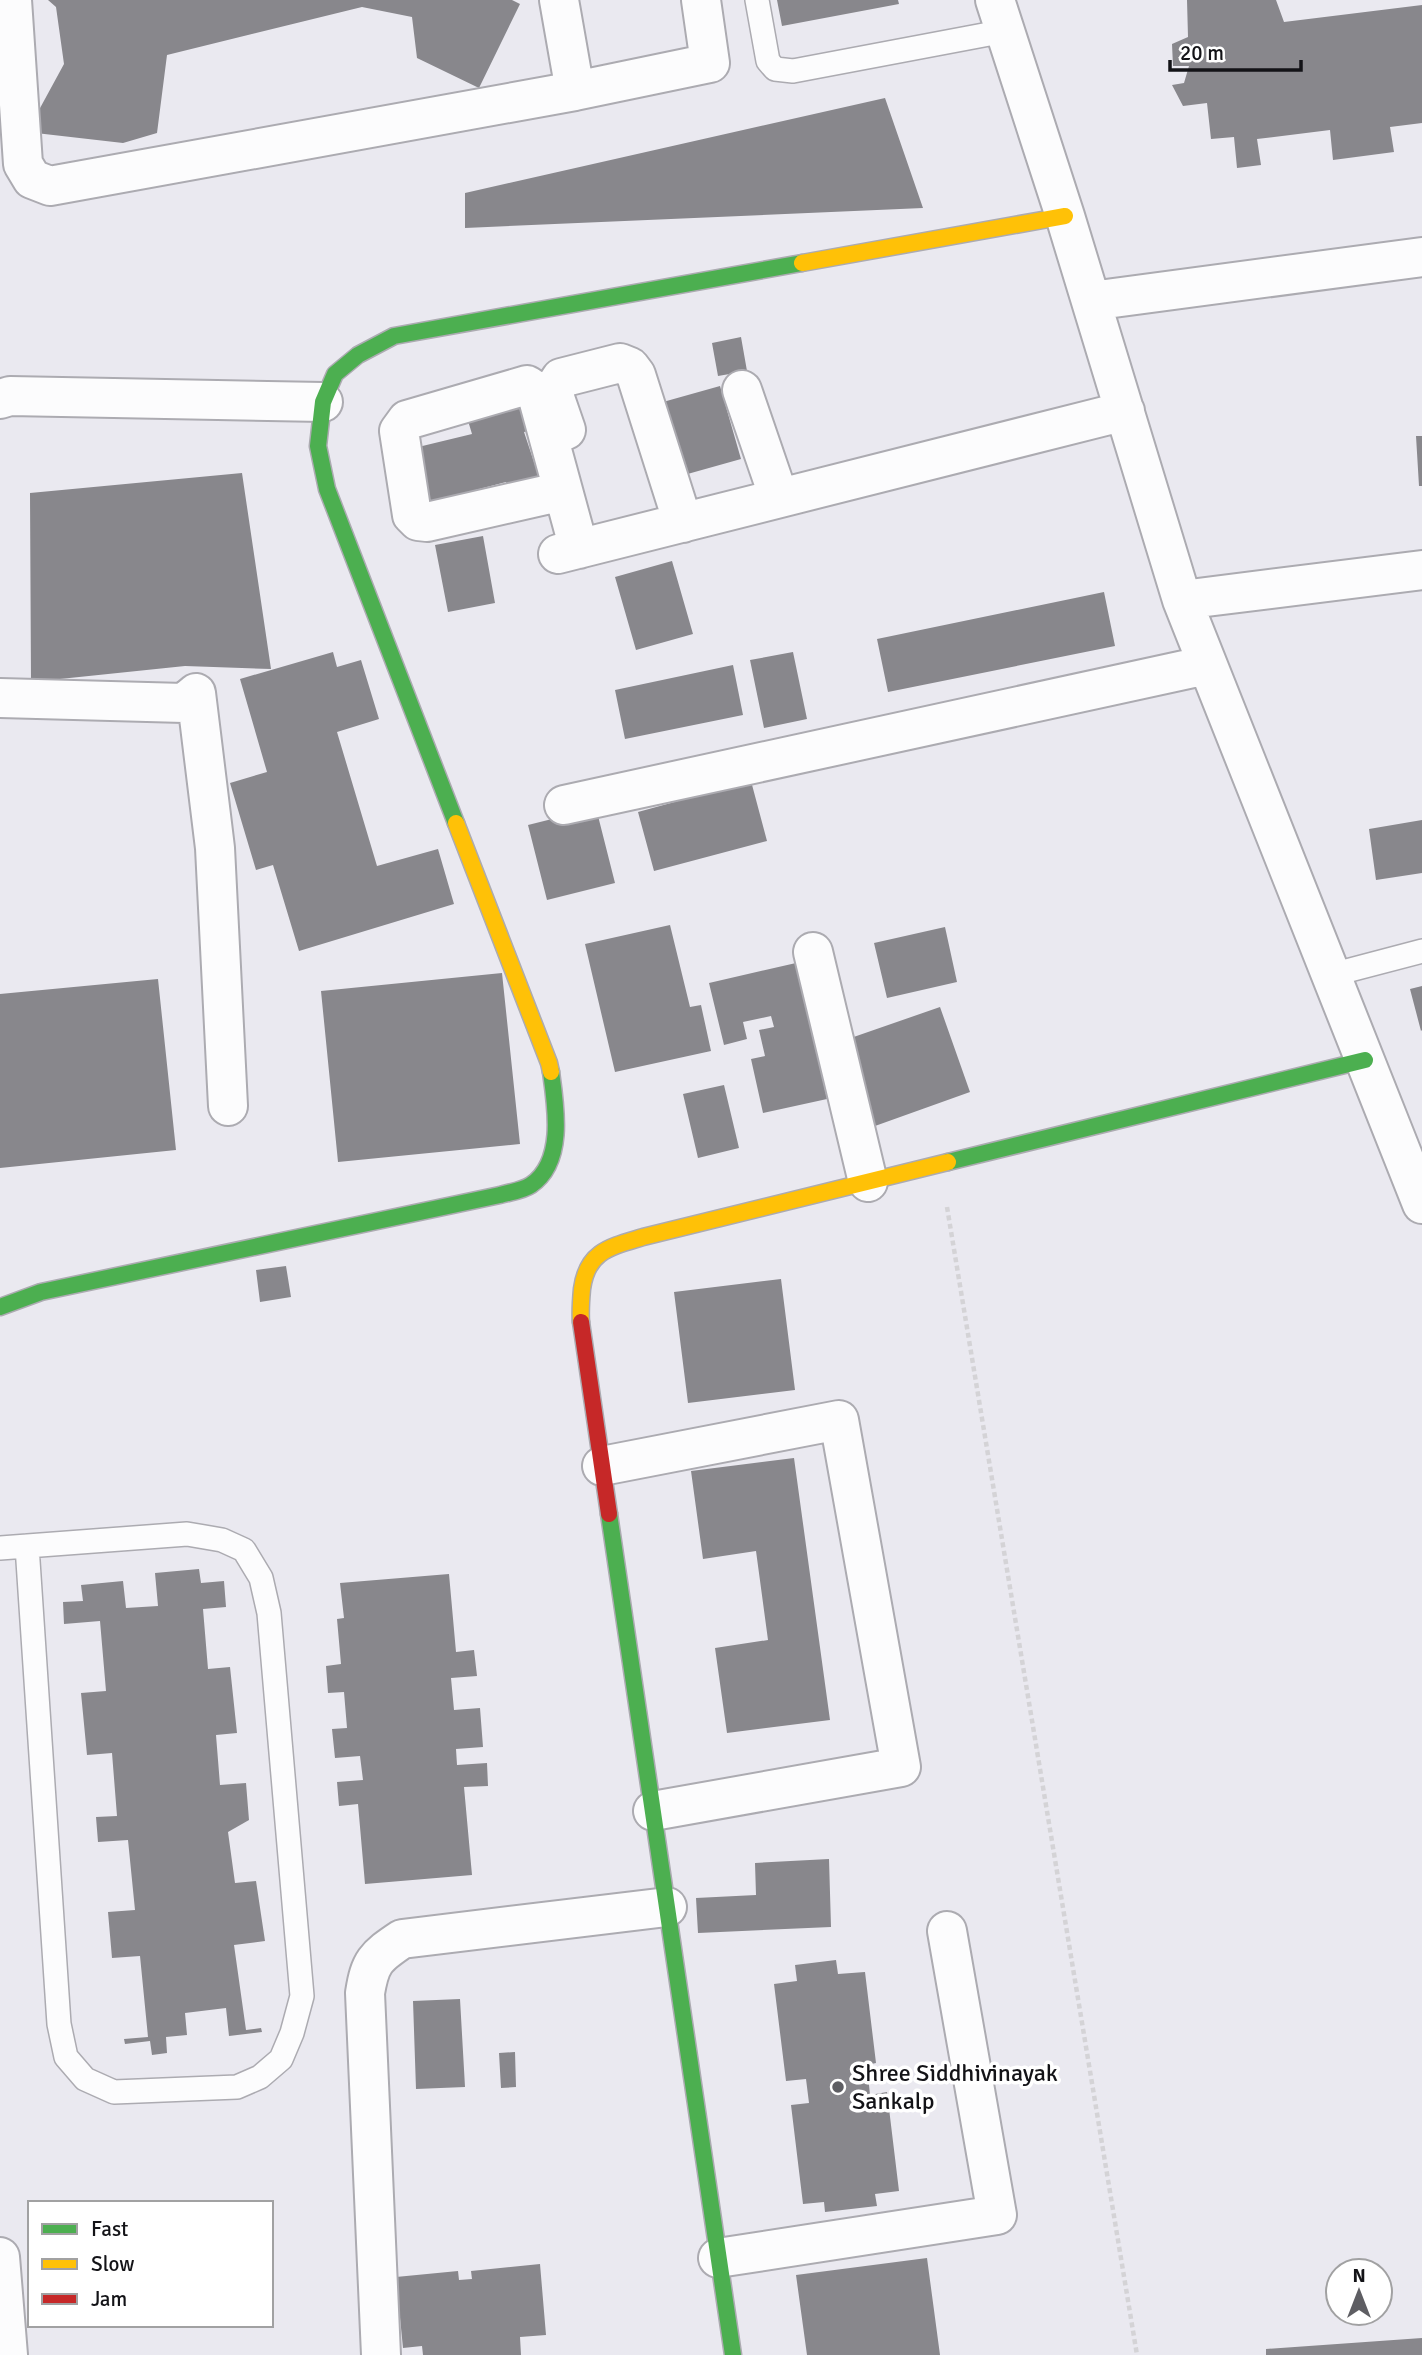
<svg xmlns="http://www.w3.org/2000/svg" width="1422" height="2355" viewBox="0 0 1422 2355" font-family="Signika,sans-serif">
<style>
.building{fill:#88878c}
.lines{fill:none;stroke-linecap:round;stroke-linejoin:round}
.lane-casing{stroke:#acabb1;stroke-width:26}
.street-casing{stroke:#acabb1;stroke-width:42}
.fast-casing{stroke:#acabb1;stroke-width:19}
.slow-casing{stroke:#acabb1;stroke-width:19}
.jam-casing{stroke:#acabb1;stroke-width:19}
.path{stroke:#d4d3d6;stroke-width:4.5;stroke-dasharray:5 3.5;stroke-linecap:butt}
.lane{stroke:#fcfcfd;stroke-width:23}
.street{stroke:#fcfcfd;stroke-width:38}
.fast{stroke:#4caf50;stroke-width:16}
.slow{stroke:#ffc107;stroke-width:16}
.jam{stroke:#c62828;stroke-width:16}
.poi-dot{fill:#5e5e63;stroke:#fff;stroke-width:2.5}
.labels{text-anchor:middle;stroke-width:7;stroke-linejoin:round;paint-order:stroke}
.poi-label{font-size:24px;fill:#131317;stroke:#fff;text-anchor:start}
</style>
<rect width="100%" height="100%" fill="#eae9f0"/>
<path class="building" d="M 48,0 L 512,0 L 520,4 L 479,88 L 417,58 L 412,17 L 362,7 L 167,55 L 157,133 L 123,143 L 27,132 L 64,64 L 56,7 Z
M 777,0 L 898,0 L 899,4 L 782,26 Z
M 1187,0 L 1276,0 L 1284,22 L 1422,5 L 1422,123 L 1390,127 L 1394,152 L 1333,160 L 1330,130 L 1257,139 L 1261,165 L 1237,168 L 1234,137 L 1211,139 L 1207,103 L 1183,106 L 1172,85 L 1184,83 L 1189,66 L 1173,66 L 1172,44 L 1188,37 Z
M 885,98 L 923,208 L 465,228 L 465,193 Z
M 741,337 L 747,371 L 718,376 L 712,343 Z
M 720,386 L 741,459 L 684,475 L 663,402 Z
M 528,395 L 538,429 L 524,432 L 535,465 L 548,460 L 557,489 L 512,500 L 506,482 L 422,504 L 410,449 L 472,434 L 466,414 Z
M 1416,436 L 1422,436 L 1422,486 L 1419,486 Z
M 242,473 L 271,669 L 185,666 L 31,682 L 30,493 Z
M 483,536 L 495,603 L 448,612 L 435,545 Z
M 672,561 L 693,634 L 636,650 L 615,577 Z
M 1104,592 L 1115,646 L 888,692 L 877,639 Z
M 333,652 L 337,667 L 361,660 L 379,719 L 337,732 L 377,866 L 438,849 L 454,904 L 299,951 L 273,865 L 256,870 L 230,783 L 267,772 L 240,679 Z
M 793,652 L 807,719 L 764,728 L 750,660 Z
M 733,665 L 743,715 L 625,739 L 615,690 Z
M 751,781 L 767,841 L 654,871 L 638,812 Z
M 596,808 L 615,883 L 547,900 L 528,825 Z
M 1422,820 L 1422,873 L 1376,880 L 1369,829 Z
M 670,925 L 690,1007 L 701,1005 L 711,1051 L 615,1072 L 585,944 Z
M 945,927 L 957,982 L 887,998 L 874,943 Z
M 796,963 L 827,1099 L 763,1113 L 751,1059 L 765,1056 L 759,1030 L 774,1027 L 771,1016 L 743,1022 L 747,1039 L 724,1045 L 709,983 Z
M 502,973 L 520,1144 L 338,1162 L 321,991 Z
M 158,979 L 176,1150 L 0,1168 L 0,994 Z
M 1422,986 L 1422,1030 L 1421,1031 L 1410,989 Z
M 940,1007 L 970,1092 L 875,1126 L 845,1040 Z
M 724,1085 L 739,1148 L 698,1158 L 683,1094 Z
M 286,1266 L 291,1297 L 260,1302 L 256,1270 Z
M 781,1279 L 795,1390 L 688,1403 L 674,1292 Z
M 794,1458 L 830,1720 L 727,1733 L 715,1648 L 768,1640 L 756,1551 L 703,1559 L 691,1471 Z
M 199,1569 L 201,1583 L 224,1581 L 226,1607 L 203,1609 L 208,1669 L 230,1667 L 237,1733 L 216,1735 L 220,1785 L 246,1783 L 249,1820 L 228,1832 L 235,1883 L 256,1881 L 265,1941 L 234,1945 L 246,2030 L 261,2028 L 262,2032 L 229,2036 L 226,2008 L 185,2013 L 187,2035 L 166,2037 L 167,2053 L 152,2055 L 150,2041 L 125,2044 L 124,2039 L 148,2037 L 140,1956 L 112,1958 L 108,1912 L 135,1910 L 128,1840 L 98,1842 L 96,1817 L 117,1816 L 112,1753 L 87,1755 L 81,1693 L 106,1691 L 100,1621 L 64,1624 L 63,1602 L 83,1601 L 81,1585 L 123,1581 L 126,1608 L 158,1606 L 155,1573 Z
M 449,1574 L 456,1652 L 474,1650 L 477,1676 L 451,1678 L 454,1710 L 480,1708 L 483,1747 L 456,1749 L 457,1765 L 487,1763 L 488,1786 L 464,1787 L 472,1875 L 365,1884 L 358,1804 L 339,1806 L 337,1782 L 363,1780 L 360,1756 L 335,1758 L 332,1729 L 347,1728 L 344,1692 L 328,1693 L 326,1666 L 341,1664 L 337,1619 L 344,1618 L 340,1583 Z
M 829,1859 L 831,1927 L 698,1933 L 696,1898 L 756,1895 L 755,1863 Z
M 836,1960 L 838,1974 L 865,1972 L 876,2063 L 867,2065 L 870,2095 L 887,2092 L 899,2191 L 875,2194 L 877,2206 L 825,2212 L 824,2202 L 803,2204 L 791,2105 L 809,2103 L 806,2079 L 786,2081 L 774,1984 L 797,1981 L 795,1965 Z
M 460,1999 L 465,2087 L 416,2089 L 413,2001 Z
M 515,2052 L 516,2087 L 501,2088 L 499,2053 Z
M 927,2258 L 940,2355 L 807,2355 L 796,2275 Z
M 540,2264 L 546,2335 L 520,2337 L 521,2355 L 423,2355 L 422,2346 L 403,2348 L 396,2277 L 458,2271 L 459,2280 L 472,2279 L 471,2271 Z
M 1422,2338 L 1422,2355 L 1266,2355 L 1266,2349 Z"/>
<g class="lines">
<defs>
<path id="lane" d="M 757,0 L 768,61 L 775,69 L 793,71 L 1005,31
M 1331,975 L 1422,951
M 0,1548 L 187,1534 L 222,1540 L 244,1550 L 261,1578 L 269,1613 L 302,1996 L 292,2033 L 281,2059 L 260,2077 L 237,2087 L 114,2092 L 85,2079 L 66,2057 L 59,2024 L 27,1546"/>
<path id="street" d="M 12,0 L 23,164 L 32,179 L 50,186 L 575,91 L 710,63 L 701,0
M 559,0 L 575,91
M 995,0 L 1065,216 L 1182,600 L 1422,1204
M 1091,301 L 1422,257
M 742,390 L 779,498
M 0,399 L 10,396 L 323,402
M 566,430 L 555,398 L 555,387 L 561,378 L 620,363 L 630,367 L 636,375 L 683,523
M 563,491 L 427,522 L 418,521 L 412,515 L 399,431 L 407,420 L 527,385 L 533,389 L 537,395 L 579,549
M 558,554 L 1125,411
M 1182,600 L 1422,570
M 0,698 L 184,703 L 196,693 L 215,848 L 228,1106
M 564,805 L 1207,665
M 813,952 L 868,1182
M 602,1466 L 839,1420 L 901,1767 L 653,1811
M 0,2257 L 8,2355
M 718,2258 L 997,2215 L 947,1931
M 381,2355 L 365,1993 C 370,1962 375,1957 402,1939 L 667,1907"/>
<path id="fast" d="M 456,823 L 327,489 L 318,446 L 323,402 L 335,374 L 358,355 L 394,336 L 802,263
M 948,1162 L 1365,1060
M 0,1307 L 41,1292 L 500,1195 C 510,1192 522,1191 531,1185 C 565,1162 556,1107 551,1072
M 609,1514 L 733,2355"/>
<path id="slow" d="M 802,263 L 1065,216
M 456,823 L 549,1063 L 551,1072
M 581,1322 C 580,1311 581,1300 582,1289 C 587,1251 610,1247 643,1237 L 948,1162"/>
<path id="jam" d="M 581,1322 L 609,1514"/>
</defs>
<use href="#lane" class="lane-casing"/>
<use href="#street" class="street-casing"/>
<use href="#fast" class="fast-casing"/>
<use href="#slow" class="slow-casing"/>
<use href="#jam" class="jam-casing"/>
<path class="path" d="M 947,1207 L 1137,2355"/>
<use href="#lane" class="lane"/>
<use href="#street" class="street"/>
<use href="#fast" class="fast"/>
<use href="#slow" class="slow"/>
<use href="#jam" class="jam"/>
</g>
<circle class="poi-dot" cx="838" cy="2087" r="7"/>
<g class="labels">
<g class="poi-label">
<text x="852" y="2081">Shree Siddhivinayak<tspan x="852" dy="28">Sankalp</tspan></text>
</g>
</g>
<rect x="28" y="2201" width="245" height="126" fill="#ffffff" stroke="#a1a1a2" stroke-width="2"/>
<rect x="42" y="2224" width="35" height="10" fill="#4caf50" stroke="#a1a1a2" stroke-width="2"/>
<text x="91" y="2236" font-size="21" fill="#131317">Fast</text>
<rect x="42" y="2259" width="35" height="10" fill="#ffc107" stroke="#a1a1a2" stroke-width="2"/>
<text x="91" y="2271" font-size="21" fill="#131317">Slow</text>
<rect x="42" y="2294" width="35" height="10" fill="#c62828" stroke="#a1a1a2" stroke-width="2"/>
<text x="91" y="2306" font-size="21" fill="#131317">Jam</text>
<g transform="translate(1359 2292)"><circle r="33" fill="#ffffff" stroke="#a1a1a2" stroke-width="2"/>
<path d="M0-5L12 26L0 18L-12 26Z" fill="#5e5e63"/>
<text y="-10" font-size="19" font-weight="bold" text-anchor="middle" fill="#131317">N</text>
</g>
<path d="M1170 60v10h131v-10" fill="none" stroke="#131317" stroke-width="3.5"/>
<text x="1180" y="60" font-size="21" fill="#131317" stroke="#ffffff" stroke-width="5" paint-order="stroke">20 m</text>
</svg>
